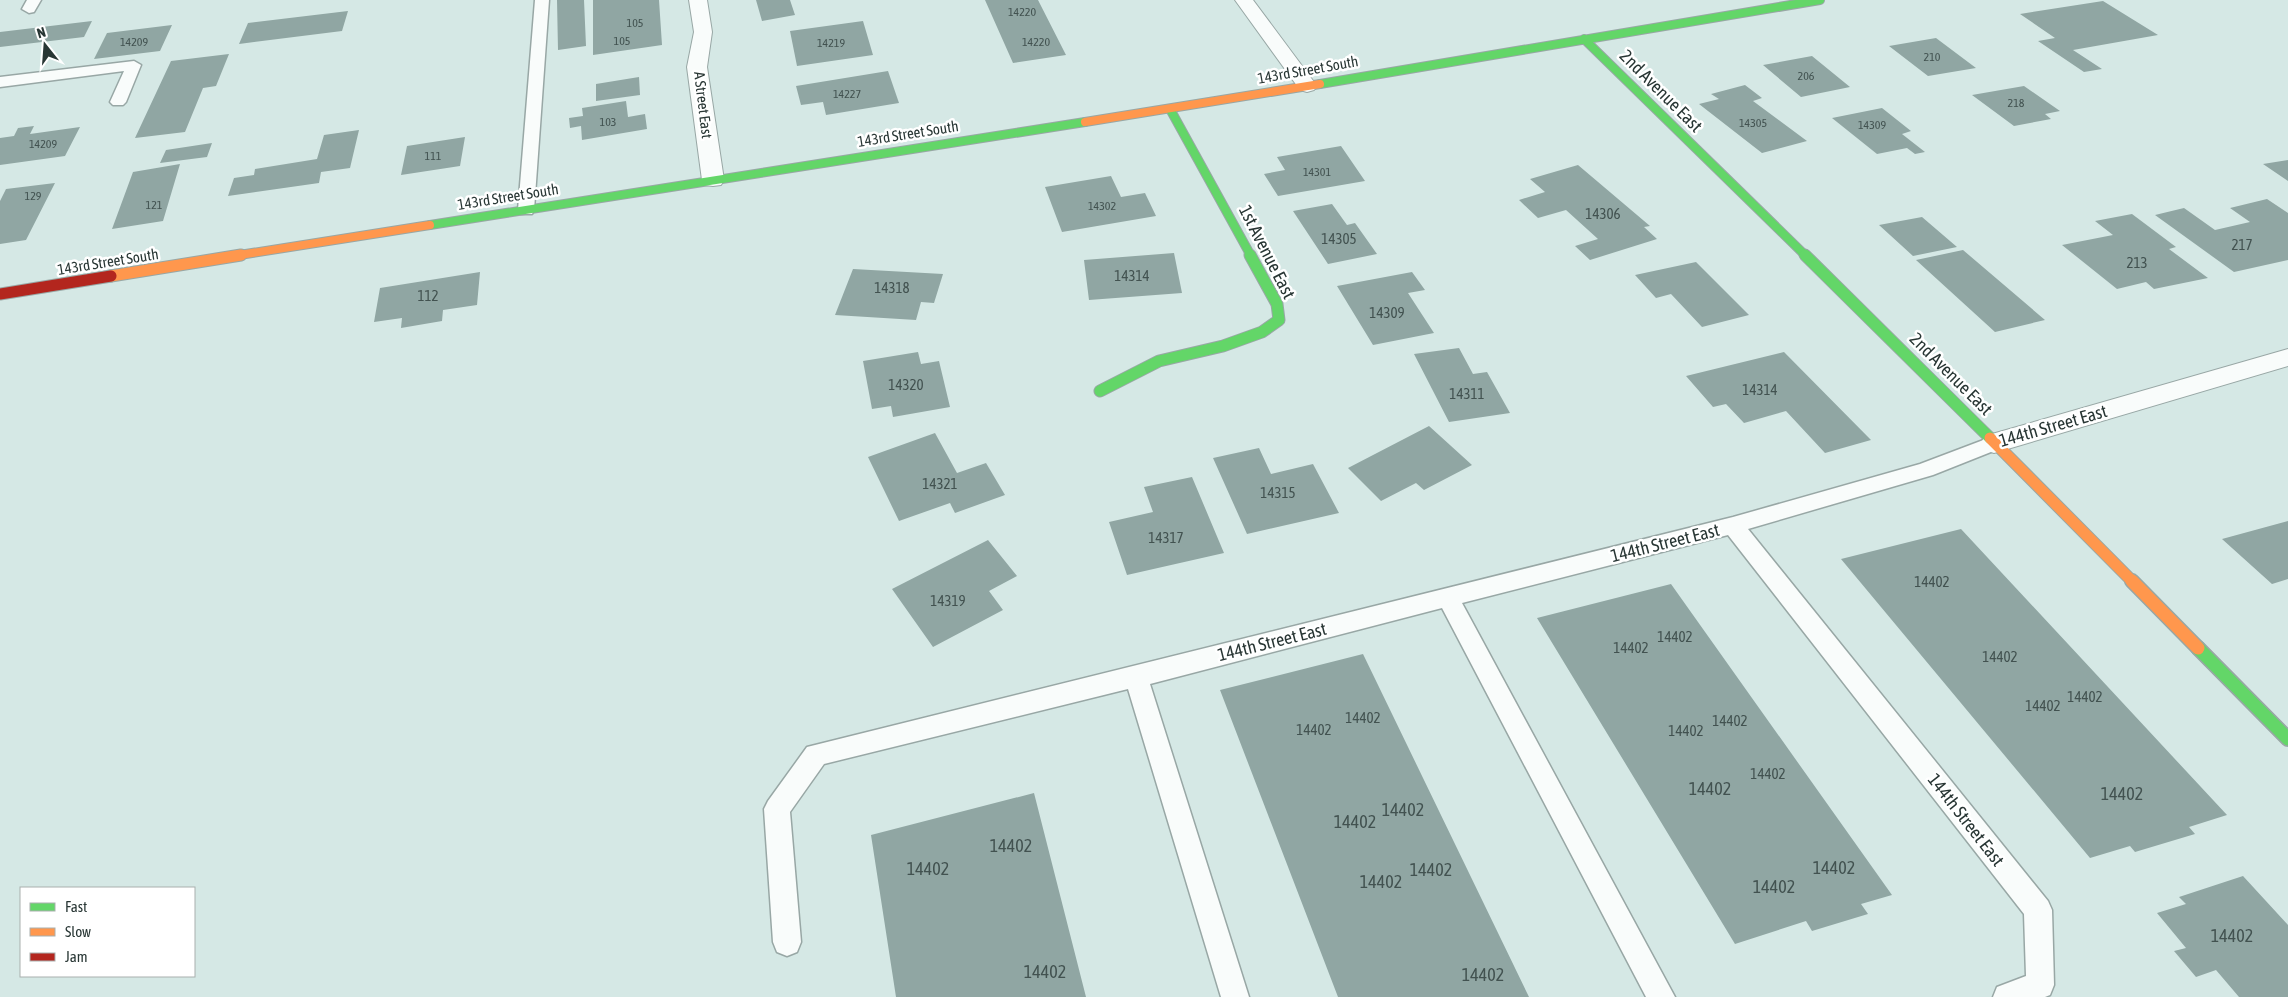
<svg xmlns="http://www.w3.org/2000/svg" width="2288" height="997" viewBox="0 0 2288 997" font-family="'Asap Condensed',sans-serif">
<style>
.building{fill:#90a6a3}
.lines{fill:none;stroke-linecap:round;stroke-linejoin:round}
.lane-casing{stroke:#98a7a5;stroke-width:3}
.street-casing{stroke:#98a7a5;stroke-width:2}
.fast-far2-casing{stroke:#98a7a5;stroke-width:10}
.fast-far1-casing{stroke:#98a7a5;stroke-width:13}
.fast-casing{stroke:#98a7a5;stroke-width:16}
.slow-far2-casing{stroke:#98a7a5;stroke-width:10}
.slow-far1-casing{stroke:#98a7a5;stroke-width:13}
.slow-casing{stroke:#98a7a5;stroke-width:16}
.jam-casing{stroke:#98a7a5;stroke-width:13}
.lane{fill:#f9fcfb;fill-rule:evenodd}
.street{fill:#f9fcfb;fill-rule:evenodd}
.fast-far2{stroke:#63d668;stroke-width:8}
.fast-far1{stroke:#63d668;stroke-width:11}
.fast{stroke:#63d668;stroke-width:13}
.slow-far2{stroke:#ff974d;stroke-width:8}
.slow-far1{stroke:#ff974d;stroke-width:11}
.slow{stroke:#ff974d;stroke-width:13}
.jam{stroke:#b3261e;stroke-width:11}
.labels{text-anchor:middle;stroke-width:5;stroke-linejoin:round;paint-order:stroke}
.far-number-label{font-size:12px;fill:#425250}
.far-street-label{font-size:15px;fill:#283634;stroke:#fff}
.number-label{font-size:15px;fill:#425250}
.street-label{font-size:18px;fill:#283634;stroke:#fff}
.near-number-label{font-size:18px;fill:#425250}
</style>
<rect width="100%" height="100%" fill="#d5e8e5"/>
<path class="building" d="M 557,0 L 584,0 L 586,46 L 558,50 Z
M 593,0 L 659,0 L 662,45 L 593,55 Z
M 756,0 L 790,0 L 795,15 L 762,21 Z
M 985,0 L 1038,0 L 1066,55 L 1013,63 Z
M 2103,1 L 2158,35 L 2073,50 L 2102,69 L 2084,72 L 2038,41 L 2055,38 L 2020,14 Z
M 348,11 L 342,31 L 239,44 L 248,23 Z
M 92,21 L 84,37 L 0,47 L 0,32 Z
M 863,21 L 873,55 L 797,66 L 790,31 Z
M 172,25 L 160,51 L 94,59 L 107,33 Z
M 1936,38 L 1976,68 L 1928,76 L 1889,46 Z
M 229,54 L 216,86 L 203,88 L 185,132 L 135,138 L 171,61 Z
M 1812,56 L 1850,87 L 1801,97 L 1763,65 Z
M 888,71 L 899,103 L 826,115 L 823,102 L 801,105 L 796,86 Z
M 639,77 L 640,95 L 596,101 L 596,84 Z
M 1745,85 L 1762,98 L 1753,101 L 1807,141 L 1762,153 L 1699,104 L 1719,99 L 1711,94 Z
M 2024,86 L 2060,111 L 2045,114 L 2051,119 L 2014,126 L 1972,95 Z
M 626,101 L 628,117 L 645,114 L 647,129 L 582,140 L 581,126 L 570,128 L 569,118 L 583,116 L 582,108 Z
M 1882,108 L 1911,131 L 1902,134 L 1925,152 L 1915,154 L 1907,148 L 1877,154 L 1832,118 Z
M 34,126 L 30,134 L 80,127 L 65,156 L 0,165 L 0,138 L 14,136 L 18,128 Z
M 359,130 L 350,168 L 321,172 L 319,183 L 228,196 L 234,178 L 254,175 L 255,169 L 317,159 L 324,135 Z
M 465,137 L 460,166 L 401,175 L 407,146 Z
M 212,143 L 207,157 L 160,163 L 166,150 Z
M 1341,146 L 1365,181 L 1278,196 L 1264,174 L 1285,170 L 1277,157 Z
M 2288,160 L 2288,181 L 2263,164 Z
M 180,164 L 163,221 L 112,229 L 133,172 Z
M 1578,165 L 1650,226 L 1644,227 L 1657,239 L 1590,260 L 1575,246 L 1598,239 L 1566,210 L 1538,218 L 1519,200 L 1545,192 L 1530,179 Z
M 1111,176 L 1121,197 L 1145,193 L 1156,216 L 1062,232 L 1045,187 Z
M 55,183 L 26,240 L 0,244 L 0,201 L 6,189 Z
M 2267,199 L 2288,213 L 2288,260 L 2234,272 L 2155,215 L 2184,208 L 2215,230 L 2250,222 L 2230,208 Z
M 1332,204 L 1347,225 L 1355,223 L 1377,254 L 1328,264 L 1293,211 Z
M 2132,214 L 2176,247 L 2169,249 L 2208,278 L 2154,289 L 2146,282 L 2117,289 L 2062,245 L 2113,235 L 2095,221 Z
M 1922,217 L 1957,247 L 1913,256 L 1879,225 Z
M 1963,250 L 2045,320 L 1995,332 L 1916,260 Z
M 1174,253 L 1182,293 L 1089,300 L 1084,260 Z
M 1696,262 L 1749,315 L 1702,327 L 1671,294 L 1656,298 L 1635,275 Z
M 853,269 L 943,274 L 934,303 L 921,302 L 916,320 L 835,315 Z
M 480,272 L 477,305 L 443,310 L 442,321 L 401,328 L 402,318 L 374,322 L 380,288 Z
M 1412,272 L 1425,290 L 1408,293 L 1434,333 L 1373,345 L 1337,286 Z
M 1459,348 L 1473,374 L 1487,372 L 1510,413 L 1449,422 L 1414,354 Z
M 918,352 L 921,364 L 939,361 L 950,407 L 893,417 L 891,406 L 872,409 L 863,361 Z
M 1784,352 L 1871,440 L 1825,453 L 1786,411 L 1744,423 L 1726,404 L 1713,407 L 1686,376 Z
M 1429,426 L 1472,465 L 1424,490 L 1416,483 L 1381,501 L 1348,468 Z
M 935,433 L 957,473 L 986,463 L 1005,495 L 955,513 L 950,503 L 899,521 L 868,457 Z
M 1259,448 L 1271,474 L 1313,464 L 1339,513 L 1247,534 L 1213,458 Z
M 1192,477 L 1224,553 L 1127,575 L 1109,522 L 1153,512 L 1144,487 Z
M 2288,521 L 2288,579 L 2272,584 L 2222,539 Z
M 1961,529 L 2227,815 L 2189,827 L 2195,834 L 2135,852 L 2130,846 L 2090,858 L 1841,559 Z
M 988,540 L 1017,576 L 989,591 L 1003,610 L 933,647 L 892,589 Z
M 1671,584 L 1892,895 L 1861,904 L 1868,914 L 1812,931 L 1806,921 L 1735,944 L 1537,618 Z
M 1363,654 L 1529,997 L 1338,997 L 1220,690 Z
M 1034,793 L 1086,997 L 896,997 L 871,835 Z
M 2243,876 L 2288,925 L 2288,997 L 2239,997 L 2216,970 L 2196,977 L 2174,951 L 2186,948 L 2157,913 L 2186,904 L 2179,897 Z"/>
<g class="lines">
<defs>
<path id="lane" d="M 27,0 L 41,0 L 34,12 L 29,13 L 22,9 Z
M 535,0 L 549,0 L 534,210 L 532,214 L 520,214 L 518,210 Z
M 134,61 L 141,65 L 126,102 L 123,105 L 113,105 L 110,102 L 124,71 L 0,87 L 0,77 Z
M 1994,436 L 2001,438 L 2004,443 L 2001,448 L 1933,475 L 1748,529 L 2048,901 L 2052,910 L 2054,985 L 2050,995 L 2045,997 L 1993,997 L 1997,987 L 2026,976 L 2024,914 L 1728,535 L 1462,603 L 1675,997 L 1646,997 L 1442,608 L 1150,684 L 1249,997 L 1221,997 L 1128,689 L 824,764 L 790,812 L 801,942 L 797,952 L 787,956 L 777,952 L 773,942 L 764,809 L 768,801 L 807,747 L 1733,517 L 1920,464 Z"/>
<path id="street" d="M 689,0 L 707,0 L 712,32 L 707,67 L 724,180 L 721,185 L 713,186 L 705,185 L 702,180 L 687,67 L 694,32 Z
M 1235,0 L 1253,0 L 1317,86 L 1314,90 L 1307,92 L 1300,90 Z
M 2288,349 L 2288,366 L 1994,453 L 1985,450 L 1981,443 L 1985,436 Z"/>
<path id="fast-far2" d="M 1584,39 L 1806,256
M 1320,84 L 1820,0
M 1170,109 L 1251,256
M 430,225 L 1085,122"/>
<path id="fast-far1" d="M 1805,255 L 1990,438
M 1100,391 L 1159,361 L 1223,346 L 1262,332 L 1279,320 L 1277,304 L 1250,255"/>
<path id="fast" d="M 2198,648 L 2288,739"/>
<path id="slow-far2" d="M 1085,122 L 1320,84
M 233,256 L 430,225"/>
<path id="slow-far1" d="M 111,276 L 241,255
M 1990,438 L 2133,582"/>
<path id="slow" d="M 2132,581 L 2198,648"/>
<path id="jam" d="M 0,294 L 111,276"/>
</defs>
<use href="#lane" class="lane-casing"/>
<use href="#street" class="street-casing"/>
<use href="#fast-far2" class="fast-far2-casing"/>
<use href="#fast-far1" class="fast-far1-casing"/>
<use href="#fast" class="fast-casing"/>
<use href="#slow-far2" class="slow-far2-casing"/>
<use href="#slow-far1" class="slow-far1-casing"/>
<use href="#slow" class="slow-casing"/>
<use href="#jam" class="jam-casing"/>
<use href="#lane" class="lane"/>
<use href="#street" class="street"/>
<use href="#fast-far2" class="fast-far2"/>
<use href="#fast-far1" class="fast-far1"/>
<use href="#fast" class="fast"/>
<use href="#slow-far2" class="slow-far2"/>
<use href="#slow-far1" class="slow-far1"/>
<use href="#slow" class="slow"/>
<use href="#jam" class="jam"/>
</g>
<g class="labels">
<g class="far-number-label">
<text x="1022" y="16">14220</text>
<text x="635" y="27">105</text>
<text x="622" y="45">105</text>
<text x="134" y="46">14209</text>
<text x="1036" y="46">14220</text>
<text x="831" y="47">14219</text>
<text x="1932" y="61">210</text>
<text x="1806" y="80">206</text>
<text x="847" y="98">14227</text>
<text x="2016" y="107">218</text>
<text x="608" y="126">103</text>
<text x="1753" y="127">14305</text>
<text x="1872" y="129">14309</text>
<text x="43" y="148">14209</text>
<text x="433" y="160">111</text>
<text x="1317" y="176">14301</text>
<text x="33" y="200">129</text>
<text x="154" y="209">121</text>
<text x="1102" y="210">14302</text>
</g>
<g class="far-street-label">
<text transform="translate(1308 70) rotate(-10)" y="5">143rd Street South</text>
<text transform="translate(703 105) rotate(83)" y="5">A Street East</text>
<text transform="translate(908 134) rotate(-9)" y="5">143rd Street South</text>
<text transform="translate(508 197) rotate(-9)" y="5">143rd Street South</text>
<text transform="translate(108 262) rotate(-9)" y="5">143rd Street South</text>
</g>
<g class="number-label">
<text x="1603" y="219">14306</text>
<text x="1339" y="244">14305</text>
<text x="2242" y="250">217</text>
<text x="2137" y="268">213</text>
<text x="1132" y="281">14314</text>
<text x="892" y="293">14318</text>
<text x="428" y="301">112</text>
<text x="1387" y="318">14309</text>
<text x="906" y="390">14320</text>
<text x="1760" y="395">14314</text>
<text x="1467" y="399">14311</text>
<text x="940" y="489">14321</text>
<text x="1278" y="498">14315</text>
<text x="1166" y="543">14317</text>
<text x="1932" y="587">14402</text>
<text x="948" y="606">14319</text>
<text x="1675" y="642">14402</text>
<text x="1631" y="653">14402</text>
<text x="2000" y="662">14402</text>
<text x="2085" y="702">14402</text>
<text x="2043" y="711">14402</text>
<text x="1363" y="723">14402</text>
<text x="1730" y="726">14402</text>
<text x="1314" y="735">14402</text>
<text x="1686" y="736">14402</text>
<text x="1768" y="779">14402</text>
</g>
<g class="street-label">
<text transform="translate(1661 91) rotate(45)" y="6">2nd Avenue East</text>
<text transform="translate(1267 252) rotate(63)" y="6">1st Avenue East</text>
<text transform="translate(1951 374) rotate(45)" y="6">2nd Avenue East</text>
<text transform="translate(2053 426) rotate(-16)" y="6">144th Street East</text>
<text transform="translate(1665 543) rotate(-14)" y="6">144th Street East</text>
<text transform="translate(1272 642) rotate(-14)" y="6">144th Street East</text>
<text transform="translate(1966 820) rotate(52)" y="6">144th Street East</text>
</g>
<g class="near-number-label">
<text x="1710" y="795">14402</text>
<text x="2122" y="800">14402</text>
<text x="1403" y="816">14402</text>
<text x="1355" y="828">14402</text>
<text x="1011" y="852">14402</text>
<text x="1834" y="874">14402</text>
<text x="928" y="875">14402</text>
<text x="1431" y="876">14402</text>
<text x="1381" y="888">14402</text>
<text x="1774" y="893">14402</text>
<text x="2232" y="942">14402</text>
<text x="1045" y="978">14402</text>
<text x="1483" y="981">14402</text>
</g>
</g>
<rect x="20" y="887" width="175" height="90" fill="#ffffff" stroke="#a9afae"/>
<rect x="30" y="903" width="25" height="8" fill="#63d668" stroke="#a9afae"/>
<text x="65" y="912" font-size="15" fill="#283634">Fast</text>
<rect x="30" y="928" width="25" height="8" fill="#ff974d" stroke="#a9afae"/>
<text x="65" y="937" font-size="15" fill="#283634">Slow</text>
<rect x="30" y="953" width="25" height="8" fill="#b3261e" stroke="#a9afae"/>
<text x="65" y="962" font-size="15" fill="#283634">Jam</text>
<g transform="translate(45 45) rotate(343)" stroke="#ffffff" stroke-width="4" paint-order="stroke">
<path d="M0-4L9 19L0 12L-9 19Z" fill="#283634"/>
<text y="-8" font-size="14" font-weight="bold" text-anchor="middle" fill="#283634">N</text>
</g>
</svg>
